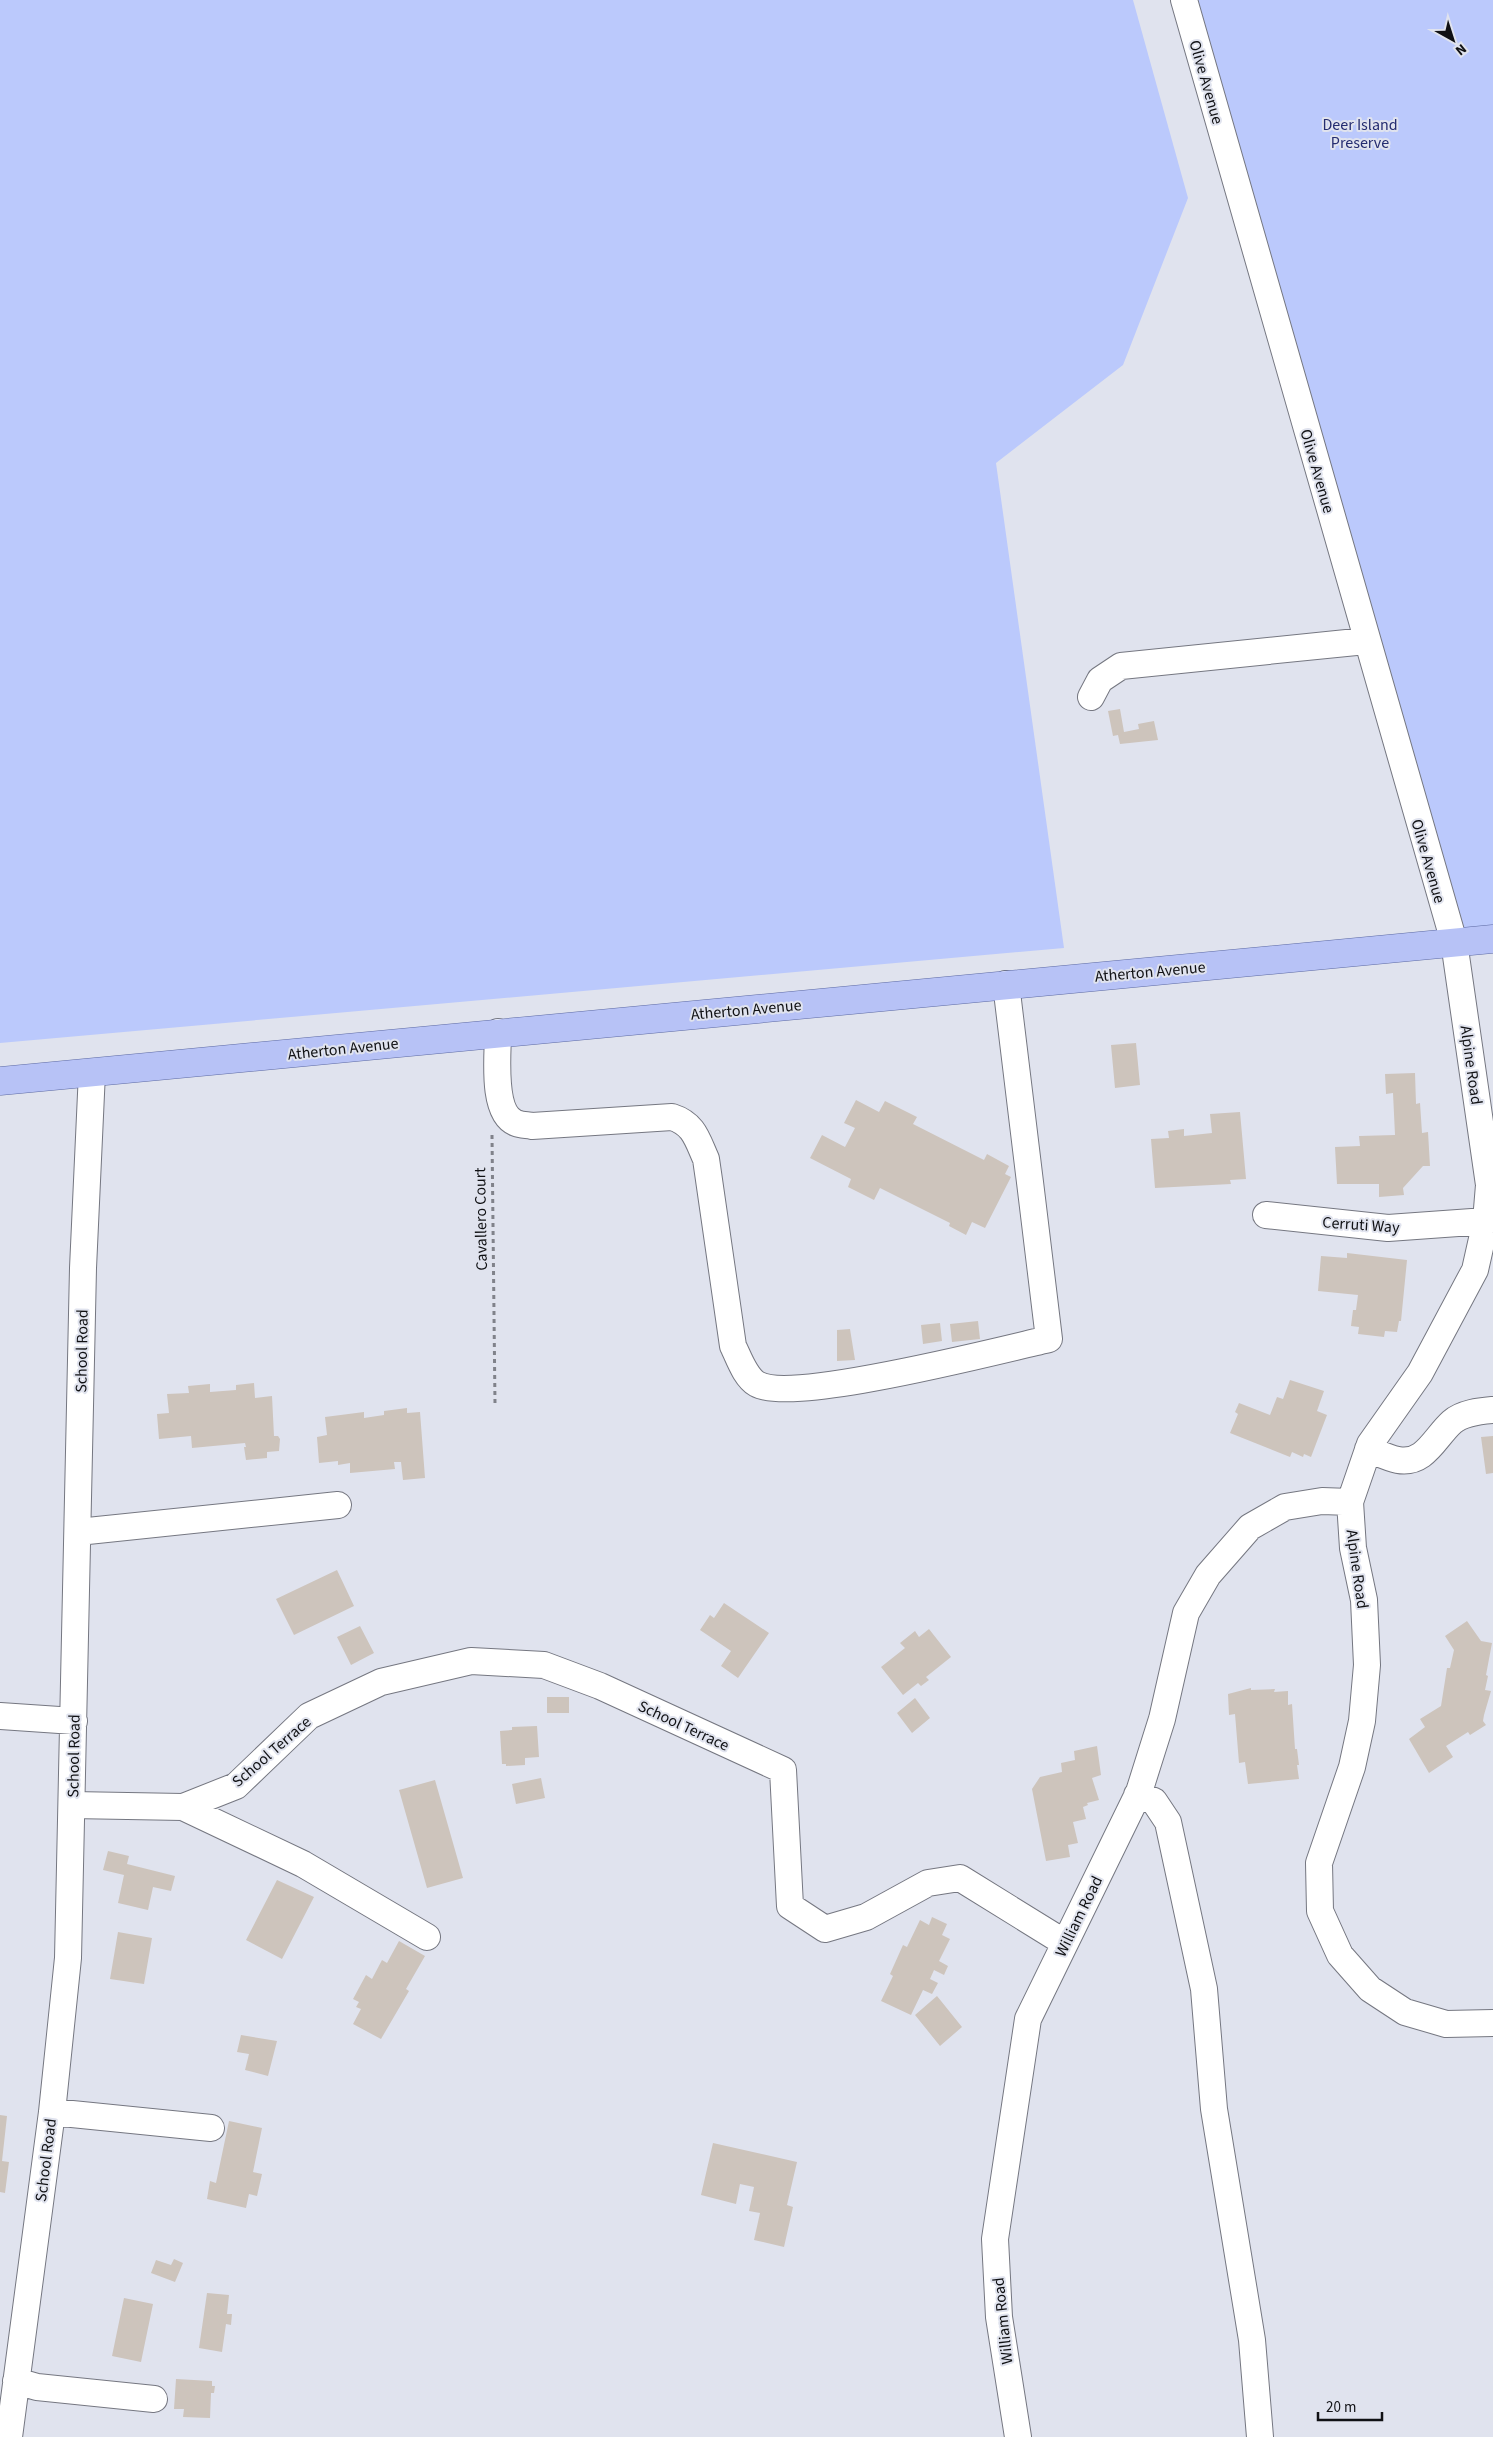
<svg xmlns="http://www.w3.org/2000/svg" width="1493" height="2437" viewBox="0 0 1493 2437" font-family="'Source Sans 3',sans-serif">
<style>
.green{fill:#bbc9fc}
.building{fill:#cdc4bc}
.lines{fill:none;stroke-linecap:round;stroke-linejoin:round}
.minor-casing{stroke:#757781;stroke-width:28}
.major-casing{stroke:#5d6aa3;stroke-width:29}
.path{stroke:#80828a;stroke-width:3;stroke-dasharray:4 4;stroke-linecap:butt}
.minor{stroke:#fff;stroke-width:26}
.major{stroke:#b7c2f6;stroke-width:28}
.labels{text-anchor:middle;stroke-width:4;stroke-linejoin:round;paint-order:stroke}
.street-label{font-size:16px;fill:#101114;stroke:#e0e3ee}
.park-label{font-size:16px;fill:#242c70;stroke:#e0e3ee}
</style>
<rect width="100%" height="100%" fill="#e0e3ee"/>
<path class="green" d="M 0,0 L 1133,0 L 1188,198 L 1123,365 L 996,463 L 1064,948 L 0,1043 Z
M 1184,0 L 1493,0 L 1493,939 L 1454,942 Z"/>
<path class="building" d="M 1120,709 L 1124,732 L 1139,729 L 1138,724 L 1154,721 L 1158,740 L 1120,744 L 1118,735 L 1113,736 L 1108,711 Z
M 1136,1043 L 1140,1085 L 1115,1088 L 1111,1045 Z
M 1415,1073 L 1416,1104 L 1420,1103 L 1422,1133 L 1428,1132 L 1430,1166 L 1423,1166 L 1403,1188 L 1404,1195 L 1379,1197 L 1379,1184 L 1337,1184 L 1335,1147 L 1360,1146 L 1359,1136 L 1395,1135 L 1393,1093 L 1386,1094 L 1385,1074 Z
M 856,1100 L 879,1112 L 885,1101 L 917,1117 L 913,1124 L 984,1160 L 987,1154 L 1009,1166 L 1005,1174 L 1011,1177 L 985,1228 L 972,1222 L 966,1235 L 949,1226 L 950,1223 L 880,1188 L 874,1200 L 848,1187 L 851,1179 L 810,1158 L 822,1135 L 845,1147 L 855,1128 L 844,1123 Z
M 1240,1112 L 1246,1179 L 1230,1180 L 1231,1184 L 1155,1188 L 1151,1139 L 1169,1138 L 1168,1131 L 1184,1129 L 1184,1136 L 1212,1133 L 1210,1114 Z
M 1347,1253 L 1407,1260 L 1401,1321 L 1399,1321 L 1397,1332 L 1385,1331 L 1384,1337 L 1358,1334 L 1359,1327 L 1351,1326 L 1353,1310 L 1356,1310 L 1358,1295 L 1318,1291 L 1321,1256 L 1347,1258 Z
M 978,1321 L 980,1339 L 952,1342 L 950,1324 Z
M 940,1323 L 942,1341 L 923,1344 L 921,1325 Z
M 850,1329 L 855,1360 L 837,1361 L 837,1330 Z
M 1290,1380 L 1324,1391 L 1317,1411 L 1327,1415 L 1311,1457 L 1304,1454 L 1303,1457 L 1292,1452 L 1290,1457 L 1230,1433 L 1238,1414 L 1235,1412 L 1239,1403 L 1270,1415 L 1277,1397 L 1283,1399 Z
M 254,1383 L 255,1398 L 272,1396 L 274,1436 L 278,1436 L 280,1439 L 279,1451 L 267,1452 L 267,1458 L 246,1460 L 244,1447 L 246,1447 L 245,1443 L 192,1448 L 191,1436 L 159,1439 L 157,1414 L 169,1413 L 167,1394 L 189,1393 L 188,1386 L 210,1384 L 210,1392 L 236,1390 L 236,1385 Z
M 407,1408 L 407,1413 L 420,1412 L 425,1478 L 403,1480 L 401,1462 L 394,1462 L 395,1469 L 350,1473 L 350,1463 L 338,1465 L 338,1461 L 319,1463 L 317,1437 L 327,1435 L 325,1417 L 364,1412 L 364,1418 L 384,1415 L 384,1411 Z
M 1493,1436 L 1493,1473 L 1486,1474 L 1481,1437 Z
M 337,1570 L 354,1606 L 294,1635 L 276,1599 Z
M 724,1603 L 769,1633 L 738,1678 L 721,1666 L 731,1651 L 700,1630 L 710,1615 L 714,1618 Z
M 1467,1621 L 1481,1641 L 1492,1643 L 1486,1675 L 1488,1676 L 1485,1690 L 1491,1691 L 1484,1715 L 1483,1721 L 1486,1725 L 1470,1735 L 1468,1732 L 1446,1746 L 1453,1757 L 1429,1773 L 1409,1739 L 1425,1727 L 1420,1719 L 1441,1706 L 1447,1668 L 1450,1668 L 1454,1650 L 1445,1636 Z
M 360,1626 L 374,1653 L 351,1665 L 337,1637 Z
M 929,1629 L 951,1657 L 926,1677 L 929,1680 L 921,1686 L 918,1683 L 903,1695 L 881,1667 L 905,1648 L 900,1643 L 915,1631 L 919,1637 Z
M 1251,1688 L 1251,1690 L 1275,1689 L 1274,1692 L 1288,1691 L 1288,1705 L 1292,1704 L 1295,1749 L 1297,1749 L 1299,1765 L 1297,1765 L 1299,1779 L 1248,1784 L 1245,1762 L 1239,1763 L 1235,1714 L 1229,1715 L 1228,1694 Z
M 547,1697 L 569,1697 L 569,1713 L 547,1713 Z
M 915,1698 L 930,1718 L 912,1733 L 897,1713 Z
M 537,1726 L 539,1757 L 525,1758 L 525,1765 L 506,1766 L 506,1764 L 502,1764 L 500,1731 L 512,1730 L 512,1727 Z
M 1097,1746 L 1101,1775 L 1092,1778 L 1099,1800 L 1087,1803 L 1088,1805 L 1083,1807 L 1086,1819 L 1073,1822 L 1078,1843 L 1068,1845 L 1070,1857 L 1046,1861 L 1032,1789 L 1040,1777 L 1062,1772 L 1061,1763 L 1075,1760 L 1074,1751 Z
M 541,1778 L 545,1798 L 516,1804 L 512,1784 Z
M 435,1780 L 463,1878 L 427,1888 L 399,1790 Z
M 108,1851 L 129,1856 L 127,1864 L 175,1876 L 171,1891 L 153,1887 L 148,1910 L 118,1903 L 124,1875 L 103,1870 Z
M 277,1880 L 314,1897 L 282,1959 L 246,1940 Z
M 932,1917 L 947,1924 L 942,1935 L 950,1939 L 939,1961 L 948,1966 L 944,1975 L 934,1970 L 930,1979 L 938,1983 L 932,1994 L 923,1990 L 911,2015 L 881,2001 L 893,1976 L 890,1974 L 903,1945 L 907,1947 L 920,1920 L 929,1925 Z
M 118,1932 L 152,1938 L 144,1984 L 110,1979 Z
M 399,1941 L 425,1956 L 406,1989 L 409,1991 L 381,2039 L 353,2024 L 361,2009 L 356,2007 L 359,2002 L 353,1999 L 366,1975 L 372,1979 L 382,1960 L 387,1963 Z
M 937,1996 L 962,2027 L 940,2046 L 915,2015 Z
M 241,2035 L 277,2041 L 268,2076 L 245,2070 L 249,2054 L 237,2052 Z
M 0,2115 L 7,2116 L 2,2161 L 9,2162 L 5,2193 L 0,2192 Z
M 229,2121 L 262,2128 L 253,2172 L 262,2174 L 257,2196 L 249,2194 L 246,2208 L 207,2199 L 210,2181 L 216,2183 Z
M 713,2143 L 797,2162 L 787,2205 L 793,2207 L 784,2247 L 754,2240 L 760,2213 L 749,2211 L 754,2187 L 740,2184 L 736,2204 L 701,2195 Z
M 174,2259 L 183,2263 L 175,2282 L 151,2273 L 156,2260 L 171,2265 Z
M 207,2293 L 229,2295 L 227,2314 L 232,2314 L 231,2325 L 226,2324 L 222,2352 L 199,2348 Z
M 124,2298 L 153,2304 L 141,2362 L 112,2356 Z
M 176,2379 L 212,2381 L 212,2386 L 215,2386 L 214,2393 L 211,2393 L 210,2418 L 183,2417 L 184,2409 L 174,2409 Z"/>
<g class="lines">
<defs>
<path id="minor" d="M 1184,0 L 1454,942 L 1489,1185 L 1486,1221 L 1475,1270 L 1420,1373 L 1370,1444 L 1350,1502 L 1353,1548 L 1364,1600 L 1367,1665 L 1362,1721 L 1352,1767 L 1319,1863 L 1320,1911 L 1340,1955 L 1370,1989 L 1405,2012 L 1446,2024 L 1493,2023
M 1091,697 L 1100,680 L 1121,666 L 1366,641
M 498,1032 C 498,1055 491,1113 516,1123 C 521,1125 527,1125 532,1126 L 672,1117 C 694,1124 697,1139 706,1159 L 733,1346 C 739,1358 745,1377 757,1384 C 793,1404 1000,1350 1049,1339 L 1006,984
M 1266,1215 L 1388,1228 L 1486,1221
M 1368,1449 C 1378,1453 1388,1458 1398,1460 C 1425,1465 1435,1437 1452,1422 C 1462,1413 1480,1411 1492,1410
M 78,1532 L 338,1505
M 0,1716 L 74,1721
M 1137,1795 L 1154,1801 L 1168,1822 L 1204,1989 L 1214,2109 L 1252,2340 L 1260,2437
M 72,1805 L 183,1807 L 236,1786 L 309,1716 L 381,1682 L 471,1661 L 544,1665 L 600,1686 L 783,1770 L 790,1906 L 825,1929 L 866,1917 L 928,1883 L 960,1878 L 1065,1943
M 183,1807 L 303,1864 L 427,1937
M 52,2112 L 211,2128
M 16,2381 L 37,2387 L 154,2399
M 9,2437 L 52,2112 L 68,1958 L 83,1268 L 92,1072
M 1018,2437 L 999,2317 L 995,2239 L 1028,2019 L 1139,1792 L 1162,1719 L 1186,1613 L 1208,1575 L 1250,1527 L 1285,1507 L 1322,1501 L 1350,1502"/>
<path id="major" d="M 0,1081 L 1493,939"/>
</defs>
<use href="#minor" class="minor-casing"/>
<use href="#major" class="major-casing"/>
<path class="path" d="M 492,1135 L 495,1404"/>
<use href="#minor" class="minor"/>
<use href="#major" class="major"/>
</g>
<g class="labels">
<g class="street-label">
<text transform="translate(1207 82) rotate(74)" y="6">Olive Avenue</text>
<text transform="translate(1318 471) rotate(74)" y="6">Olive Avenue</text>
<text transform="translate(1429 861) rotate(74)" y="6">Olive Avenue</text>
<text transform="translate(1150 971) rotate(-5)" y="6">Atherton Avenue</text>
<text transform="translate(746 1009) rotate(-5)" y="6">Atherton Avenue</text>
<text transform="translate(343 1048) rotate(-6)" y="6">Atherton Avenue</text>
<text transform="translate(1472 1065) rotate(82)" y="6">Alpine Road</text>
<text transform="translate(480 1219) rotate(-91)" y="6">Cavallero Court</text>
<text transform="translate(1361 1224) rotate(4)" y="6">Cerruti Way</text>
<text transform="translate(81 1351) rotate(-89)" y="6">School Road</text>
<text transform="translate(1358 1569) rotate(82)" y="6">Alpine Road</text>
<text transform="translate(684 1725) rotate(25)" y="6">School Terrace</text>
<text transform="translate(271 1751) rotate(-41)" y="6">School Terrace</text>
<text transform="translate(73 1756) rotate(-89)" y="6">School Road</text>
<text transform="translate(1078 1916) rotate(-64)" y="6">William Road</text>
<text transform="translate(45 2160) rotate(-83)" y="6">School Road</text>
<text transform="translate(1002 2321) rotate(-96)" y="6">William Road</text>
</g>
<g class="park-label">
<text x="1360" y="130">Deer Island<tspan x="1360" dy="18">Preserve</tspan></text>
</g>
</g>
<g transform="translate(1453 40) rotate(141)" stroke="#e0e3ee" stroke-width="4" paint-order="stroke">
<path d="M0-4L9 19L0 12L-9 19Z" fill="#101114"/>
<text y="-8" font-size="14" font-weight="bold" text-anchor="middle" fill="#101114">N</text>
</g>
<path d="M1318 2412v8h64v-8" fill="none" stroke="#101114" stroke-width="2.5"/>
<text x="1326" y="2412" font-size="15" fill="#101114" stroke="#e0e3ee" stroke-width="4" paint-order="stroke">20 m</text>
</svg>
